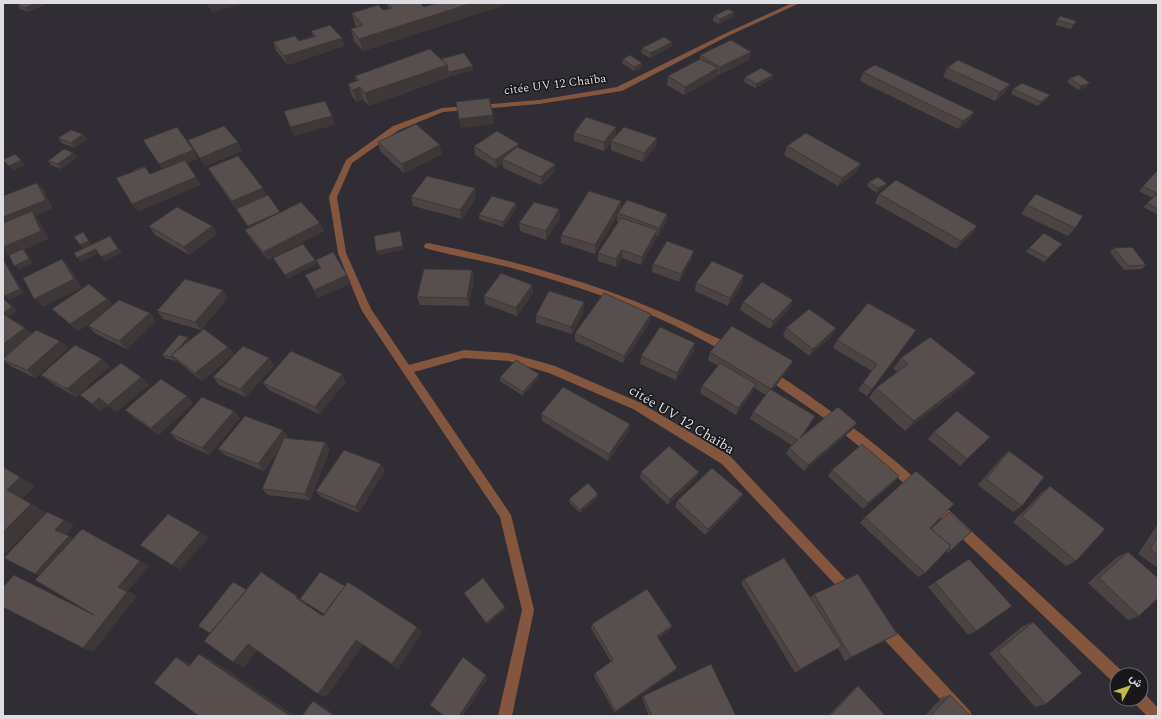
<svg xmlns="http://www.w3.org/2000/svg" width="1161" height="719" viewBox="0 0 1161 719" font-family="Spectral,Vazirmatn,serif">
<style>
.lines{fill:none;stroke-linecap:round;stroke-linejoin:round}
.minor{fill:#84563e;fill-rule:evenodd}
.wall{fill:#4b4443;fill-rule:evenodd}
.shaded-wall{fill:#3d3737}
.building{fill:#574f4e;stroke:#3d3737}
.labels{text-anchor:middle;stroke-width:3;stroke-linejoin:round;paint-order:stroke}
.far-street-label{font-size:12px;fill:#dedde1;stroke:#18171a}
.street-label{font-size:14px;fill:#dedde1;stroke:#18171a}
</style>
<rect width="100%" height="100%" fill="#302e34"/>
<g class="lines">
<path class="minor" d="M 792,3 L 800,3 L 728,36 L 622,91 L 539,104 L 443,112 L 399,130 L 352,163 L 337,197 L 346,253 L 371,309 L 409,365 L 464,350 L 509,353 L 555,366 L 641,403 L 730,456 L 853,587 L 855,591 L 853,595 L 849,597 L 845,595 L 722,464 L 633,409 L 549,373 L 509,361 L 464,358 L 414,372 L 511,515 L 534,610 L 512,716 L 498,716 L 522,610 L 500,517 L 362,311 L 338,253 L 329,197 L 346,160 L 393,126 L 442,108 L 539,100 L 617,87 L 724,34 Z
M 428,243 C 523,262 619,289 706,333 C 714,337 730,342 734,350 L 732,353 L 726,353 C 659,313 583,287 508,267 C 481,260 452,256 425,248 L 424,246 L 425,244 Z
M 768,370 C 788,377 916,472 923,488 L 921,492 L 917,493 L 913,492 L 896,476 L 824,418 L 764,377 L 763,374 L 764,371 Z
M 935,500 L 939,501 L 1122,671 L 1123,675 L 1117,675 L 1117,683 L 1112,681 L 931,509 L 929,505 L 931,501 Z
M 883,622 L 888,623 L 970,711 L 972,716 L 956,716 L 878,633 L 877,628 L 878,623 Z
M 1141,693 L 1145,694 L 1158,708 L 1158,716 L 1147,716 L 1135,704 L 1133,699 L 1141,699 Z"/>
</g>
<path class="wall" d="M 206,3 L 244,3 L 213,12 Z
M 387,3 L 424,7 L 437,3 L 511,3 L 363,51 L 354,41 L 351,29 L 357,27 L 355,25 L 352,13 L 383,10 L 389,9 Z
M 17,4 L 44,5 L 28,12 L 20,9 Z
M 734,12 L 734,16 L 719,24 L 713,21 L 714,16 Z
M 1060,16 L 1074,25 L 1071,29 L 1055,25 Z
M 311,31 L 344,46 L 288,65 L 276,51 L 273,42 L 299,41 L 313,36 Z
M 672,46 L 650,58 L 641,53 L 642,48 Z
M 700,55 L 749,60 L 719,75 L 717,74 L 716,77 L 684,95 L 667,85 L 668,76 L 700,59 Z
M 441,59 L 473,70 L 450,76 L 448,74 L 449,77 L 369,106 L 363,99 L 357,102 L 352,96 L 348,84 L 357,81 L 355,76 Z
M 623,59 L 642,63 L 642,68 L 634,71 L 622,63 Z
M 947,68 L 1010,84 L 1005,93 L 995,101 L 943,77 Z
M 863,72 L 974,112 L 969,121 L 958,129 L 860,81 Z
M 773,75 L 772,79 L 755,88 L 744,82 L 745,77 Z
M 1070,78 L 1087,87 L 1078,90 L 1067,82 Z
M 1013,89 L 1050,95 L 1047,99 L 1038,106 L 1011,94 Z
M 616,127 L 616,135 L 604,151 L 574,141 L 574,133 Z
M 83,134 L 87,139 L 74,148 L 62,143 L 58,138 Z
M 657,138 L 656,146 L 643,162 L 611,150 L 611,141 Z
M 188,140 L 242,151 L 205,166 L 193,149 Z
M 378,142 L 442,154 L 404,173 L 380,151 Z
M 474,146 L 519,148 L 555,164 L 555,172 L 541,185 L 503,168 L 503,164 L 496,168 L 475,155 Z
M 787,146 L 857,172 L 838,186 L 784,155 Z
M 73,153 L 77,157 L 61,169 L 51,165 L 48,161 Z
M 208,168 L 263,188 L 267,196 L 280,213 L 320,223 L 324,231 L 268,260 L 250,238 L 245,230 L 249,228 L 237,210 L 213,176 Z
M 1157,171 L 1158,193 L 1155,197 L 1158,196 L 1158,215 L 1143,207 L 1153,198 L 1139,191 Z
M 869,182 L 887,184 L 885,188 L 876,193 L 867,186 Z
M 879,194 L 977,226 L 972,234 L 956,249 L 875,203 Z
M 411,197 L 476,197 L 462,219 L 413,206 Z
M 621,201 L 621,209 L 667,214 L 666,223 L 658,236 L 656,236 L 656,239 L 641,265 L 622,258 L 616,267 L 598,261 L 598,253 L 618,222 L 617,222 L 617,215 L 595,254 L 561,243 L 561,235 Z
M 516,203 L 517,208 L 503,227 L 479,219 L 479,215 Z
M 1027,205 L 1075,228 L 1068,236 L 1021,214 Z
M 559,209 L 560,218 L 546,240 L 520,231 L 519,223 Z
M 149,226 L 212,226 L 217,234 L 189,255 L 155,235 Z
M 1062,244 L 1044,262 L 1026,252 L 1029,248 Z
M 1114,248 L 1146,265 L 1142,269 L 1124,270 L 1110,252 Z
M 692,259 L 679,282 L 652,272 L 653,264 Z
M 316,260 L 347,275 L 351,283 L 318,298 L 305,275 L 320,268 Z
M 472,270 L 474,279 L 469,306 L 420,305 L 417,297 Z
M 696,283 L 742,284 L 728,306 L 695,291 Z
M 532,285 L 533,293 L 517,316 L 485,304 L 484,296 Z
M 223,290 L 228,298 L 201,330 L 163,319 L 157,311 Z
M 3,298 L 17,311 L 7,317 L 32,334 L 68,348 L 36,378 L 12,367 L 3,360 Z
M 107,299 L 113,305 L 150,313 L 156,321 L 127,349 L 96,334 L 88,326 L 98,318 L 78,331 L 52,309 Z
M 743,302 L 790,308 L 770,329 L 740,310 Z
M 584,310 L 572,334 L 536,323 L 536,315 Z
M 651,314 L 650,322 L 623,363 L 575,341 L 575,333 Z
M 786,328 L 832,336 L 809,356 L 783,336 Z
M 911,338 L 867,396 L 858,390 L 872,371 L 833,348 L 837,340 Z
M 190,340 L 234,354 L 202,381 L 176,360 L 175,361 L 165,358 L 162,355 Z
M 694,351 L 676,380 L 640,364 L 641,356 Z
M 710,352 L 793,361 L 789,368 L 772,391 L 811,423 L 802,437 L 857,423 L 852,430 L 804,471 L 786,454 L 789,448 L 792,445 L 750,419 L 753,412 L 766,395 L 754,388 L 753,391 L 736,415 L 700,393 L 702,386 L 718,366 L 708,360 Z
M 269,358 L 274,365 L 246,397 L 219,385 L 213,377 Z
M 901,358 L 967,384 L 905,431 L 869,398 L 876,388 L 898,372 L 893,369 Z
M 102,359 L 110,366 L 76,397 L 50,382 L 41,375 Z
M 539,374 L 539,378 L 523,396 L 500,381 L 500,377 Z
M 141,377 L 149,385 L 116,412 L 108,406 L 100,411 L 80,395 Z
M 346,382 L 319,414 L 269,390 L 263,383 Z
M 193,403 L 159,435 L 133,417 L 125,410 Z
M 234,411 L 240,418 L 209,455 L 177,440 L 170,433 Z
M 541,414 L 629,431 L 608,461 L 542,421 Z
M 934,432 L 990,437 L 960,466 L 928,439 Z
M 288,437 L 288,438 L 330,449 L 310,500 L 268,495 L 262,489 L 279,450 L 264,471 L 225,455 L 218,449 Z
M 1009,451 L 1022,506 L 1013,512 L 978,485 L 1001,458 Z
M 385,470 L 359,513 L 321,497 L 316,491 Z
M 832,470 L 893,483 L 863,509 L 828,476 Z
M 641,472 L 699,472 L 696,478 L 668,505 L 640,478 Z
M 1050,486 L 1076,561 L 1066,566 L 1013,522 L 1042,492 Z
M 598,494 L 598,497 L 580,513 L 569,502 L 569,499 Z
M 740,500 L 705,535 L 675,507 L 677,501 Z
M 949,512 L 951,550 L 948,553 L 946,551 L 925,573 L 918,577 L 860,523 L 865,517 L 930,528 L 931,528 Z
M 1158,524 L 1158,568 L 1138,554 Z
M 1128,552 L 1139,616 L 1128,620 L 1088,583 L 1117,557 Z
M 969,559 L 976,631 L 968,635 L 928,587 Z
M 744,579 L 811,597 L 814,594 L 890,638 L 845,661 L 838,648 L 795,673 L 741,583 Z
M 247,590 L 301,599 L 422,632 L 398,669 L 363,645 L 326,697 L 257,650 L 244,667 ZM 305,602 L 324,614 L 323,616 L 305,604 L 306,603 Z
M 1033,622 L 1046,704 L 1035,707 L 989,654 L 1023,626 Z
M 592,624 L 672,626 L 670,630 L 658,638 L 675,671 L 615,713 L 594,676 L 595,673 L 611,662 L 591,628 Z
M 858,686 L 882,716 L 828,716 L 855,688 Z
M 950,695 L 971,716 L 925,716 L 942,697 Z
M 643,696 L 736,716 L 649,716 L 642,698 Z"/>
<path class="shaded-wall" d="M 36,3 L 43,3 L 44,5 L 28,12 L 25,8 Z
M 208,3 L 244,3 L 213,12 Z
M 472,3 L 511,3 L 363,51 L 359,39 Z
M 734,12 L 734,16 L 719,24 L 720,19 Z
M 342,38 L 344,46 L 288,65 L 284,56 Z
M 672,42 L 672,46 L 650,58 L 650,53 Z
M 751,52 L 749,60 L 719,75 L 720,67 Z
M 642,63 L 642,68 L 634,71 L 634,67 Z
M 447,65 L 449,77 L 369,106 L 365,93 Z
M 473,66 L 473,70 L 450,76 L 449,72 Z
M 718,68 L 716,77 L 684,95 L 685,87 Z
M 773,75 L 772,79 L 755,88 L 756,84 Z
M 1090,83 L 1087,87 L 1078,90 L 1081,86 Z
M 1010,84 L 1005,93 L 995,101 L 1000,92 Z
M 360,87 L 363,99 L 357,102 L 353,90 Z
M 1050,95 L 1047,99 L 1038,106 L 1041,102 Z
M 974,112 L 969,121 L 958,129 L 963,121 Z
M 493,115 L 494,124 L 461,128 L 459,119 Z
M 332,116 L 335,125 L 294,136 L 290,127 Z
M 616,127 L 616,135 L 604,151 L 604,142 Z
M 83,134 L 87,139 L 74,148 L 71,143 Z
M 657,138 L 656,146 L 643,162 L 644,153 Z
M 238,142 L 242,151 L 205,166 L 200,158 Z
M 519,144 L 519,153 L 502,159 L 503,164 L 496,168 L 495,160 Z
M 440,145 L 442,154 L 404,173 L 402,164 Z
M 193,150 L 198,159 L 165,173 L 159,164 Z
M 73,153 L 77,157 L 61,169 L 58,164 Z
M 21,160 L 25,165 L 13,171 L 9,166 Z
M 555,164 L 555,172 L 541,185 L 541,177 Z
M 861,164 L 857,172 L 838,186 L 842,178 Z
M 196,177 L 201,185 L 138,212 L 132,204 Z
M 37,183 L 45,191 L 53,209 L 36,216 L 39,220 L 49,239 L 24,250 L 27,253 L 33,263 L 19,270 L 14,266 L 9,256 L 3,250 L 3,217 Z
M 887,184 L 885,188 L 876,193 L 878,188 Z
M 263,188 L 267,197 L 237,210 L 232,201 Z
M 475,188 L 476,197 L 462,219 L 460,210 Z
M 621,201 L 621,209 L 618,213 L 617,215 L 595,254 L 595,245 Z
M 516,203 L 517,208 L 503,227 L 503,222 Z
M 559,209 L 560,218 L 546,240 L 546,231 Z
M 280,212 L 284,220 L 253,234 L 248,226 Z
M 667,214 L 666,223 L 658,236 L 659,228 Z
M 320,223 L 324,231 L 268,260 L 263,252 Z
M 212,226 L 217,234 L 189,255 L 184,247 Z
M 977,226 L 972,234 L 956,249 L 961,241 Z
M 657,230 L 656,239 L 641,265 L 642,257 Z
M 400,231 L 404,250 L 378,255 L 376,251 Z
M 83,232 L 87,237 L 92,245 L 83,250 L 80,245 Z
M 110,236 L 122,253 L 105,261 L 101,257 Z
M 96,249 L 100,253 L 80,262 L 77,258 Z
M 622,250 L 622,258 L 616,267 L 616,259 Z
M 694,251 L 692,259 L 679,282 L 681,274 Z
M 62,259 L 70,267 L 82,288 L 43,307 L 34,299 Z
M 315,260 L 317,264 L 287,279 L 285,275 Z
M 4,261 L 8,266 L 24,293 L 10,300 L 5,296 Z
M 472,270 L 474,279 L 469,306 L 467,298 Z
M 347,275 L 351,283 L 318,298 L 314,290 Z
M 744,275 L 742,284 L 728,306 L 730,298 Z
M 532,285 L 533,293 L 517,316 L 516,308 Z
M 223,290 L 228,298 L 201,330 L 195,322 Z
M 3,298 L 17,311 L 6,317 L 3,315 Z
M 107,299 L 114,307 L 78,331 L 70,324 Z
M 793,300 L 790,308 L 770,329 L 773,321 Z
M 584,302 L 584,310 L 572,334 L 571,327 Z
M 150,313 L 156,321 L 127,349 L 119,341 Z
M 651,314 L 650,322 L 623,363 L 624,356 Z
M 25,328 L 33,336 L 3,358 L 3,344 Z
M 836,328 L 832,336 L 809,356 L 813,349 Z
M 916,330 L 911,338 L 867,396 L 872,389 Z
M 188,337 L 191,341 L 173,356 Z
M 60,341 L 68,348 L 36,378 L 27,370 Z
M 695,343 L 694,351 L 676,380 L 677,373 Z
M 228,347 L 234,354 L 202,381 L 195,373 Z
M 172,357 L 173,357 L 176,360 L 175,361 Z
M 269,358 L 274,365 L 246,397 L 240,389 Z
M 102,359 L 110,366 L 76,397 L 67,389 Z
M 793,361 L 789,368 L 768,397 L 771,389 Z
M 976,373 L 967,384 L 905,431 L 914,421 Z
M 342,374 L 346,382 L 319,414 L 315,407 Z
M 539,374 L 539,378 L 523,396 L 523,392 Z
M 141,377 L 149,385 L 116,412 L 108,405 Z
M 756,384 L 753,391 L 736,415 L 738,408 Z
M 187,396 L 193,403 L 159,435 L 151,428 Z
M 99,398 L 108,406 L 100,411 L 92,404 Z
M 234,411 L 240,418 L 209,455 L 202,448 Z
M 857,423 L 852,430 L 804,471 L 808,465 Z
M 630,424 L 629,431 L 608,461 L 609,454 Z
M 283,430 L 288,437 L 264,471 L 258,464 Z
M 325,442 L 330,449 L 310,500 L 305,494 Z
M 381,464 L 385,470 L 359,513 L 355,507 Z
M 699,472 L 696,478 L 668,505 L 670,499 Z
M 899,476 L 893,483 L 863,509 L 868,503 Z
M 20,477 L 35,486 L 23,498 L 46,513 L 3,556 L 3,532 L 7,490 Z
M 598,494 L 598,497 L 580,513 L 580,510 Z
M 743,494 L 740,500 L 705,535 L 708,529 Z
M 64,520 L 74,525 L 66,535 L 55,530 Z
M 200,532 L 208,538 L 180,570 L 172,565 Z
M 69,536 L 79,541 L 46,579 L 35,574 Z
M 140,561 L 149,566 L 128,591 L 137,596 L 93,652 L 83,648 L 118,587 Z
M 14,575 L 25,580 L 104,620 Z
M 298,597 L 306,603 L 305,605 L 296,598 Z
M 505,607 L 506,609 L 487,625 L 486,623 Z
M 672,626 L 670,630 L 655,640 L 657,636 Z
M 417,627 L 422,632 L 398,669 L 392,664 Z
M 897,634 L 890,638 L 845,661 L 851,657 Z
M 356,640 L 363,645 L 326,697 L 318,694 Z
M 248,644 L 258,649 L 244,667 L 233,662 Z
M 199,654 L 211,659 L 295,716 L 290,716 Z
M 176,657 L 188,662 L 201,671 L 189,666 Z
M 677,668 L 675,671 L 615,713 L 616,711 Z
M 486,675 L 488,678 L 463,716 L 459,716 Z
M 313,701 L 321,705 L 337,716 L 334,716 Z"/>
<path class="building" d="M 20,3 L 36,3 L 25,8 L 17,4 Z
M 388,3 L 420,3 L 424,7 L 437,3 L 472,3 L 359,39 L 351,29 L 363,25 L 352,13 L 378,5 L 383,10 L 392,8 Z
M 728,9 L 734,12 L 720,19 L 714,16 Z
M 1060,16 L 1076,21 L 1074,25 L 1057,20 Z
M 330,25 L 342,38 L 284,56 L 273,42 L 295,36 L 299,41 L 316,36 L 311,31 Z
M 664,37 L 672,42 L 650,53 L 642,48 Z
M 731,40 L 751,52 L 720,67 L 700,55 Z
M 430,49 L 447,65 L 365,93 L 360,87 L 353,90 L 348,84 L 359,80 L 355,76 Z
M 464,53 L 473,66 L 449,72 L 448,70 L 447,65 L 441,59 Z
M 630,55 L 642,63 L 634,67 L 623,59 Z
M 700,59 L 718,68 L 685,87 L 668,76 Z
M 958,60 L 1010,84 L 1000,92 L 947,68 Z
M 875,65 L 974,112 L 963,121 L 863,72 Z
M 761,68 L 773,75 L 756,84 L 745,77 Z
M 1079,75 L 1090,83 L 1081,86 L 1070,78 Z
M 1022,83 L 1050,95 L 1041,102 L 1013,89 Z
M 489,98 L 493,115 L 459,119 L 456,102 Z
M 325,101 L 332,116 L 290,127 L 284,111 Z
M 586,117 L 616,127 L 604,142 L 574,133 Z
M 416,124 L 440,145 L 402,164 L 378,142 Z
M 224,126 L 238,142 L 200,158 L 188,140 Z
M 177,127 L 193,150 L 159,164 L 143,140 Z
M 624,127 L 657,138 L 644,153 L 611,141 Z
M 71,130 L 83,134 L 71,143 L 58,138 Z
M 497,131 L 519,144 L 495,160 L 474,146 Z
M 806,133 L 861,164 L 842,178 L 787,146 Z
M 517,147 L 555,164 L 541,177 L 502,159 Z
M 64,149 L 73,153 L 58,164 L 48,161 Z
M 15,154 L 21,160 L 9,166 L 3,160 Z
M 238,156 L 263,188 L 232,201 L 208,168 Z
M 185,160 L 196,177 L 132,204 L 116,178 L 145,167 L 150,174 Z
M 145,166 L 148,171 L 145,167 L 133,171 L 133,170 Z
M 1157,171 L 1158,172 L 1158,194 L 1143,186 Z
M 427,176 L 475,188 L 460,210 L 411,197 Z
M 878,177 L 887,184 L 878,188 L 869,182 Z
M 896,180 L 977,226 L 961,241 L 879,194 Z
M 37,183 L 46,200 L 3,217 L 3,196 Z
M 589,191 L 621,201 L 595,245 L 561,235 Z
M 1036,194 L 1083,216 L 1075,228 L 1027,205 Z
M 268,195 L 280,212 L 248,226 L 236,209 Z
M 1156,195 L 1158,196 L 1158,209 L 1147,203 Z
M 492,196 L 516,203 L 503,222 L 479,215 Z
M 627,200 L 667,214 L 659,228 L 618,213 Z
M 301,202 L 320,223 L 263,252 L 245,230 Z
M 534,202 L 559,209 L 546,231 L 519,223 Z
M 177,207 L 212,226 L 184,247 L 149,226 Z
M 32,211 L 41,231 L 3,247 L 3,223 Z
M 621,218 L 657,230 L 642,257 L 622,250 L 616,259 L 598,253 Z
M 400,231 L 403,246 L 376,251 L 374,236 Z
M 83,232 L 89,241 L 80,245 L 74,237 Z
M 1044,233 L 1062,244 L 1048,258 L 1029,248 Z
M 110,236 L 118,249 L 101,257 L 96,249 L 77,258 L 74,253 Z
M 667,241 L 694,251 L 681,274 L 653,264 Z
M 303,244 L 315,260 L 285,275 L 273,258 Z
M 1132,247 L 1146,265 L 1128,266 L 1114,248 Z
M 23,249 L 29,259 L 14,266 L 9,255 Z
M 333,252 L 347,275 L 314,290 L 305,275 L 321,268 L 316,260 Z
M 62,259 L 74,279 L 34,299 L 23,278 Z
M 4,261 L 20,289 L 5,296 L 3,292 L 3,262 Z
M 712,261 L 744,275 L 730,298 L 696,283 Z
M 424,269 L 472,270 L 467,298 L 417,297 Z
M 501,273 L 532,285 L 516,308 L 484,296 Z
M 185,279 L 223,290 L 195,322 L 157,311 Z
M 762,282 L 793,300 L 773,321 L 743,302 Z
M 89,284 L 107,299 L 70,324 L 52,309 Z
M 549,291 L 584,302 L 571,327 L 536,315 Z
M 604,293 L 651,314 L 624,356 L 575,333 Z
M 3,298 L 12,307 L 3,313 Z
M 119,300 L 150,313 L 119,341 L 88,326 Z
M 868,303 L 916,330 L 872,389 L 863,383 L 877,364 L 837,340 Z
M 809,309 L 836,328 L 813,349 L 786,328 Z
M 3,314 L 25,328 L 3,344 Z
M 732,326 L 793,361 L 771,389 L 710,352 Z
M 660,327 L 695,343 L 677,373 L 641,356 Z
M 204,329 L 228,347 L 195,373 L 171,355 Z
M 36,330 L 60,341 L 27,370 L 3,360 L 3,359 Z
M 179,335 L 188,337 L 179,348 L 171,355 L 173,357 L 172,357 L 162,355 Z
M 930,337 L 976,373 L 914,421 L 876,388 L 908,364 L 901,358 Z
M 75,345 L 102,359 L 67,389 L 41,375 Z
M 243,346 L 269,358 L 240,389 L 213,377 Z
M 291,351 L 342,374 L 315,407 L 263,383 Z
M 516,360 L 539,374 L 523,392 L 500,377 Z
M 121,363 L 141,377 L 108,405 L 99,398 L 92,404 L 80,395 Z
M 720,363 L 756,384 L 738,408 L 702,386 Z
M 161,379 L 187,396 L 151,428 L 125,410 Z
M 563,387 L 630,424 L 609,454 L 541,414 Z
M 770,389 L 815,416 L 800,438 L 838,407 L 857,423 L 808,465 L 789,448 L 798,440 L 753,412 Z
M 202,397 L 234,411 L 202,448 L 170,433 Z
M 957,411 L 990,437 L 967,459 L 934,432 Z
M 245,416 L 283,430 L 258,464 L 218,449 Z
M 284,438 L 325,442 L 305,494 L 262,489 Z
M 862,444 L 899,476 L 868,503 L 832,470 Z
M 669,446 L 699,472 L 670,499 L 641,472 Z
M 344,450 L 381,464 L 355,507 L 316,491 Z
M 1009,451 L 1044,477 L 1022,506 L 986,479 Z
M 3,467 L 20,477 L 7,490 L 31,504 L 3,532 Z
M 712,468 L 743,494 L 708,529 L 677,501 Z
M 916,471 L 954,504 L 930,528 L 951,546 L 925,573 L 865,517 Z
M 588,483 L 598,494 L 580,510 L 569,499 Z
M 1050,486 L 1105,529 L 1076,561 L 1022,516 Z
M 47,512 L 64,520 L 55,530 L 69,536 L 35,574 L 4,558 Z
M 949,512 L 971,532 L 951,550 L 949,548 L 951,546 L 931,529 Z
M 168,514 L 200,532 L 172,565 L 140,545 Z
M 82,529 L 140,561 L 118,587 L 127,592 L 83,648 L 3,607 L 3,587 L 14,575 L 94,615 L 35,580 Z
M 1158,536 L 1158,555 L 1150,549 Z
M 1128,552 L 1158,578 L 1158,598 L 1139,616 L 1099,578 Z
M 784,558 L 842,646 L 800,669 L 744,579 Z
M 969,559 L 1012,606 L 976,631 L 935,582 Z
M 261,572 L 298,597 L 296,598 L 323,616 L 348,582 L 417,627 L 392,664 L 356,640 L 318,694 L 248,644 L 233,662 L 204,641 Z
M 320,572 L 345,586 L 324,614 L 300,599 Z
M 858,574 L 897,634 L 851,657 L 814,594 Z
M 483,578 L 505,607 L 486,623 L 464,593 Z
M 233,582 L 247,590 L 210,633 L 198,626 Z
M 647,589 L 672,626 L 657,636 L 677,668 L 616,711 L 595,673 L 613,660 L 592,624 Z
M 1033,622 L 1082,673 L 1046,704 L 998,651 Z
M 199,654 L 290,716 L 199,716 L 154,683 L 176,657 L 189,666 Z
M 463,657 L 486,675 L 459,716 L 444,716 L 430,705 Z
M 711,664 L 736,716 L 652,716 L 643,696 Z
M 858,686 L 884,714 L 882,716 L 832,716 L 831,715 Z
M 950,695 L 971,716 L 931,716 Z
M 313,701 L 334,716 L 302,716 Z"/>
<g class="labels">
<g class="far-street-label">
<text transform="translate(555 84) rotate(-7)" y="4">citée UV 12 Chaïba</text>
</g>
<g class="street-label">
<text transform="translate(682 419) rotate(31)" y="5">citée UV 12 Chaïba</text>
</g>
</g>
<rect width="1161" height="719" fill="none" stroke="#dedde1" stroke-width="8"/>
<g transform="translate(1129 687) rotate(50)"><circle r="19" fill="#18171a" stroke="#67666a"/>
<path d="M0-3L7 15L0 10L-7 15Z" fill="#bfbe41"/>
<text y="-6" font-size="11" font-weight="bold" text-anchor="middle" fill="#dedde1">ش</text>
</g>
</svg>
